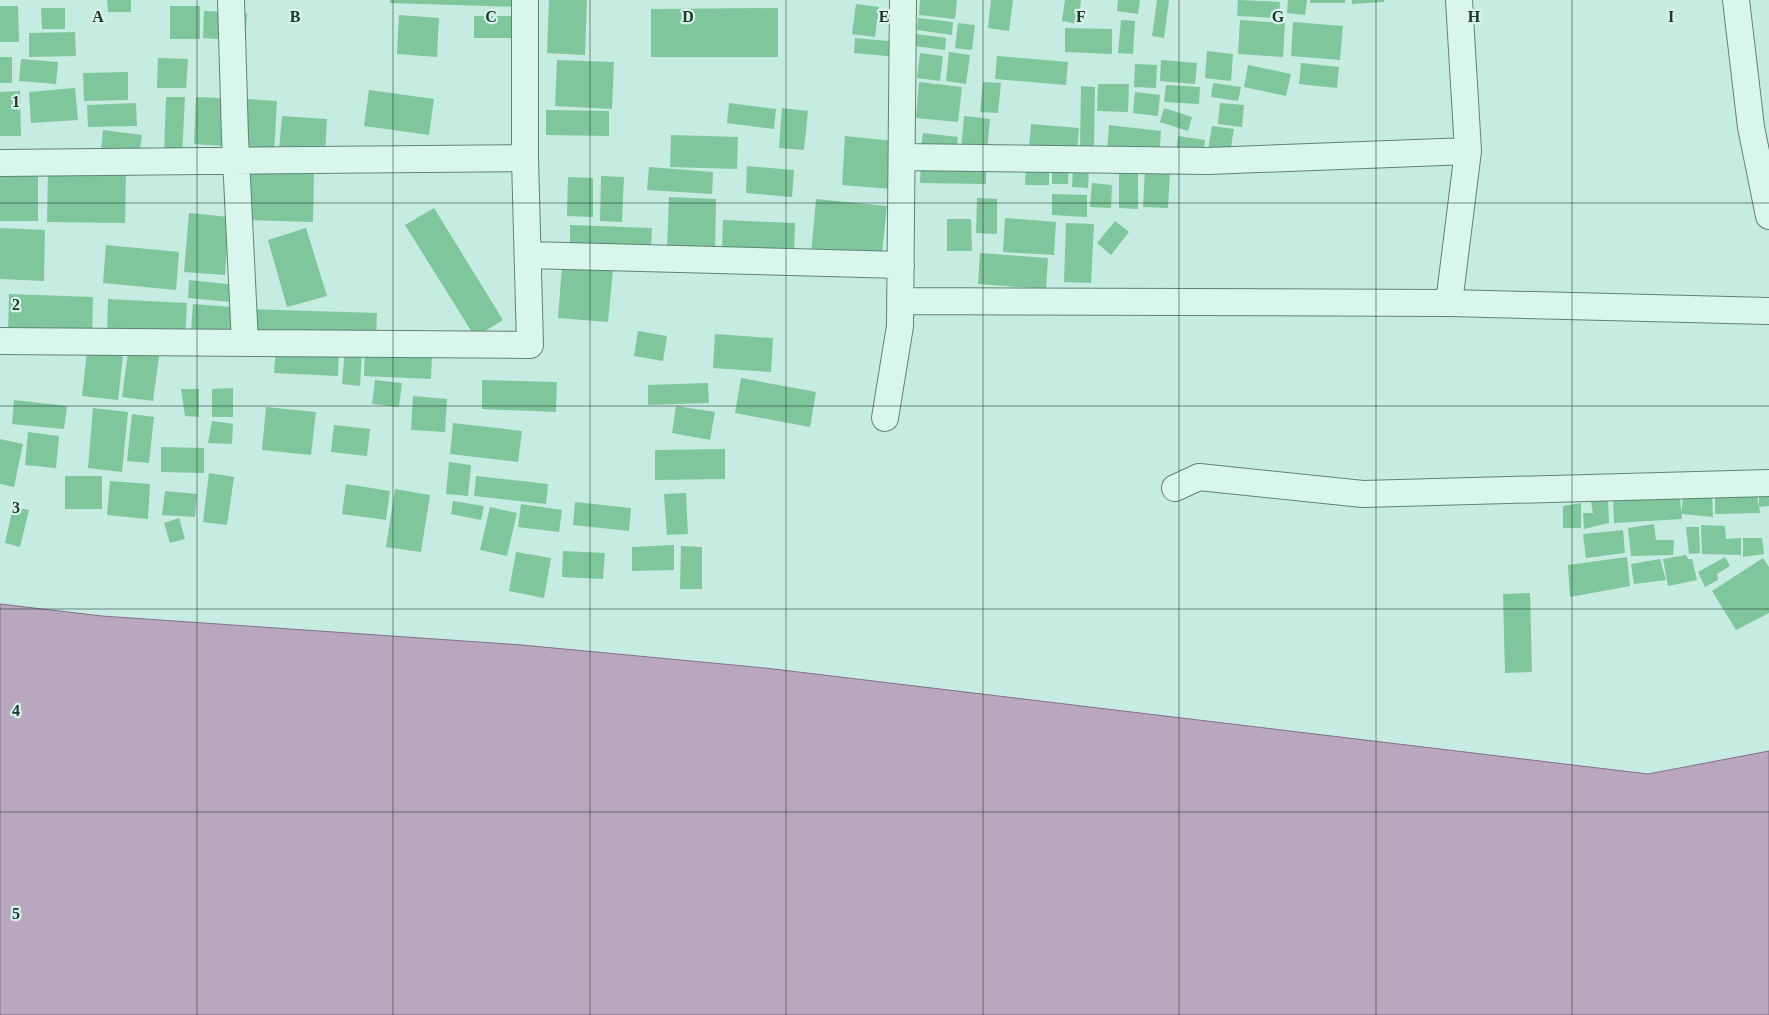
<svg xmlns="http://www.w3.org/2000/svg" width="1769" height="1015" viewBox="0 0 1769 1015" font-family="'Times New Roman',serif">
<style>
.water{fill:#b8a7bf;stroke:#856e8d}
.building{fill:#7fc69c}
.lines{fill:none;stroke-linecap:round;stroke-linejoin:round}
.street-casing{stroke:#5d8572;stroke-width:28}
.street{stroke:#d9f6ed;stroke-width:26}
.grid{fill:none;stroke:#20362b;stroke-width:1;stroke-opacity:0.55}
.grid-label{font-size:16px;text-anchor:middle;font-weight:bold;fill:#20362b;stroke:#d5f3ea;stroke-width:4.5;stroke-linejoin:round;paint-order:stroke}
</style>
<rect width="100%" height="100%" fill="#c6ebe0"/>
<path class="water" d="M 0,604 L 102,616 L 522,645 L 765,668 L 1648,774 L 1769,751 L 1769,1015 L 0,1015 Z"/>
<path class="building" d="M 107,0 L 131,0 L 131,12 L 108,12 Z
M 390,0 L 521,0 L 521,7 L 390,3 Z
M 549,0 L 587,0 L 585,55 L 547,53 Z
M 920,0 L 957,0 L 955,19 L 919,15 Z
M 991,0 L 1013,0 L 1009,31 L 988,28 Z
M 1065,0 L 1081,0 L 1078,24 L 1062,21 Z
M 1118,0 L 1140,0 L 1138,14 L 1117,11 Z
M 1157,0 L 1169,0 L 1164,38 L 1152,36 Z
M 1238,0 L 1280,2 L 1279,18 L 1237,16 Z
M 1288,0 L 1307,0 L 1305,15 L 1287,13 Z
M 1310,0 L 1345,0 L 1345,3 L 1310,3 Z
M 1352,0 L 1384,0 L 1384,2 L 1352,4 Z
M 856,4 L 879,7 L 875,37 L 852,34 Z
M 0,6 L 18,6 L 19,42 L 0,42 Z
M 170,6 L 200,6 L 200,39 L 170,39 Z
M 41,8 L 65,8 L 65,29 L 42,29 Z
M 778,8 L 778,57 L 651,57 L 651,9 Z
M 204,11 L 247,13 L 245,41 L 203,38 Z
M 399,15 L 439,18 L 437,57 L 397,54 Z
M 474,16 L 520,16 L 520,38 L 474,38 Z
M 918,18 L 953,22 L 952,35 L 917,30 Z
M 1121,20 L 1135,21 L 1133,54 L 1118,53 Z
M 1240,20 L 1285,23 L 1283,57 L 1238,54 Z
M 1293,22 L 1343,26 L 1340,60 L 1291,56 Z
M 958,23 L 975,25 L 972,50 L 955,48 Z
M 1065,28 L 1112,29 L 1112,54 L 1065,52 Z
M 75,32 L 76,56 L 29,57 L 29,33 Z
M 916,34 L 946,38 L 945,50 L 914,46 Z
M 855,38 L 899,42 L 898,57 L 854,53 Z
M 1207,51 L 1233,54 L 1231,81 L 1205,78 Z
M 949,52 L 970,55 L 966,84 L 946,81 Z
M 920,53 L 943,56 L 940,81 L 917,78 Z
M 997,56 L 1068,62 L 1066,85 L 995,79 Z
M 0,57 L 12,57 L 12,83 L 0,83 Z
M 158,58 L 188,59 L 186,88 L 157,88 Z
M 21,59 L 58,62 L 56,84 L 19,81 Z
M 557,60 L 614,62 L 612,109 L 555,106 Z
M 1161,60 L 1197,63 L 1195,84 L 1160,81 Z
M 1301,63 L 1339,67 L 1337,88 L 1299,84 Z
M 1135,64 L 1157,65 L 1156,88 L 1134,87 Z
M 1248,65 L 1291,74 L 1286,96 L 1244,87 Z
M 128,72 L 128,100 L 84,101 L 83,73 Z
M 919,82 L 962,87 L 958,122 L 916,118 Z
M 983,82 L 1001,83 L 998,113 L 980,112 Z
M 1213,83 L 1241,87 L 1238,101 L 1211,97 Z
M 1098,84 L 1129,84 L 1128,112 L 1097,111 Z
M 1166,85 L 1200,87 L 1199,104 L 1164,102 Z
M 1081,86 L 1095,87 L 1094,147 L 1080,147 Z
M 75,88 L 78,120 L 31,123 L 29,92 Z
M 369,90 L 434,99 L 429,135 L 364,126 Z
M 20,91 L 21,136 L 0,136 L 0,92 Z
M 1135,92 L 1160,95 L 1158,116 L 1133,113 Z
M 166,97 L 185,97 L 182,157 L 164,156 Z
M 196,97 L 240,99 L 238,147 L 194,144 Z
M 248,99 L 277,101 L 274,153 L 245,152 Z
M 136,103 L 137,126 L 88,127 L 87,105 Z
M 729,103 L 776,109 L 774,129 L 727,123 Z
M 1220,103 L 1244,105 L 1242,127 L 1218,124 Z
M 782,108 L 808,111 L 804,150 L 779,148 Z
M 1164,108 L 1192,117 L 1188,131 L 1160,122 Z
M 546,110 L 609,111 L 609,136 L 546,135 Z
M 282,116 L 327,119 L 325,154 L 279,150 Z
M 964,116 L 990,119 L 987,153 L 961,151 Z
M 1031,124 L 1079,128 L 1077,154 L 1029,149 Z
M 1109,125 L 1161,131 L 1159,156 L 1107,151 Z
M 1212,126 L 1234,129 L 1230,153 L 1208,150 Z
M 103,130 L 142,135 L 139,155 L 101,150 Z
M 923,133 L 958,137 L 956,153 L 921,149 Z
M 671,135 L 738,137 L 737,169 L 670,167 Z
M 845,136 L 895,141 L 891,189 L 842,185 Z
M 1178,136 L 1205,140 L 1203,157 L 1176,153 Z
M 1026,162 L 1049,162 L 1049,185 L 1025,185 Z
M 921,163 L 986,164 L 986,184 L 920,183 Z
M 1052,165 L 1069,166 L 1068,184 L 1052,184 Z
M 1073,165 L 1089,166 L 1088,188 L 1072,187 Z
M 747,166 L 794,170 L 792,197 L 746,193 Z
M 649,167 L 713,172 L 712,194 L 647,190 Z
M 1119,167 L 1138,167 L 1138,209 L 1119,208 Z
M 1145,169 L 1170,170 L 1168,208 L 1143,207 Z
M 48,170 L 126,171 L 125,223 L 47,222 Z
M 0,171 L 38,172 L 38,221 L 0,221 Z
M 247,171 L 314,172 L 313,222 L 247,220 Z
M 601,176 L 624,177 L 622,222 L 600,221 Z
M 568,177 L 593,178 L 593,217 L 567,216 Z
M 1092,183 L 1112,185 L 1111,208 L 1090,207 Z
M 1052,194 L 1087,195 L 1087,217 L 1052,215 Z
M 669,197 L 716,199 L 715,250 L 667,248 Z
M 977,198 L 997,199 L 997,234 L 976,233 Z
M 816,199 L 887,206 L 881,262 L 811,256 Z
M 434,208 L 503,320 L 475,337 L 405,225 Z
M 189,213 L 229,217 L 225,275 L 184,272 Z
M 1005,218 L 1056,222 L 1054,255 L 1003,252 Z
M 947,219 L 971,219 L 972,251 L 947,251 Z
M 723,220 L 795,223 L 794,253 L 722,250 Z
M 1115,221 L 1129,232 L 1111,255 L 1097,243 Z
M 1066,223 L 1094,224 L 1091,283 L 1064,282 Z
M 570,225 L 652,228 L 651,252 L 570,250 Z
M 0,228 L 45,230 L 44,281 L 0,279 Z
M 306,228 L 327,296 L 287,307 L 268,240 Z
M 106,245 L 179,252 L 176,290 L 103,283 Z
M 980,253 L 1048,258 L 1046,289 L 978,284 Z
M 562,266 L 613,270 L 608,322 L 558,318 Z
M 189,280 L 254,287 L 252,304 L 188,298 Z
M 9,294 L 93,297 L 92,337 L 8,334 Z
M 108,299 L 187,303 L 185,337 L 107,333 Z
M 193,304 L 245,308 L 242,335 L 191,332 Z
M 250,309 L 377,313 L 376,340 L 250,336 Z
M 638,331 L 667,336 L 663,361 L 634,356 Z
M 715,334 L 773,338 L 771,372 L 713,368 Z
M 276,347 L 339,350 L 338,376 L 274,373 Z
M 345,348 L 362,349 L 360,386 L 342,384 Z
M 365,349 L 432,353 L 431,379 L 364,376 Z
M 87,352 L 123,356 L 118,400 L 82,396 Z
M 128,353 L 159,356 L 153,401 L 122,397 Z
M 741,378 L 816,392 L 810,427 L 735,413 Z
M 375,380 L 402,383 L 399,407 L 372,404 Z
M 482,380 L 557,382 L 556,412 L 482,409 Z
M 708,383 L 709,403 L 648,405 L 648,385 Z
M 233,388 L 233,417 L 212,417 L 212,389 Z
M 181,389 L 199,389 L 199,417 L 185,416 Z
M 413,396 L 447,399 L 445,432 L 411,430 Z
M 14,400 L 67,406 L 64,429 L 12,424 Z
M 676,406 L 715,412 L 710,440 L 672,433 Z
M 266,407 L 316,412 L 311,455 L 262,450 Z
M 93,408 L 128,412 L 122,472 L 88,468 Z
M 132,414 L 154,417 L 149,463 L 127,461 Z
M 212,421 L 233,424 L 232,444 L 208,443 Z
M 453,423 L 522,431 L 518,462 L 450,454 Z
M 334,425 L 370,429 L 367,456 L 331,452 Z
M 28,432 L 59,436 L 56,468 L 25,465 Z
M 0,439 L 23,444 L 14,487 L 0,484 Z
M 161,447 L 204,448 L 204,473 L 161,472 Z
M 725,449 L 725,479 L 655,480 L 655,450 Z
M 449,462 L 471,465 L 468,496 L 446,494 Z
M 209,473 L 234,477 L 227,525 L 203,522 Z
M 65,476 L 102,476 L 102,509 L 65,509 Z
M 476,476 L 548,484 L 546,504 L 474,496 Z
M 110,481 L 150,484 L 148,519 L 107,515 Z
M 346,484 L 390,491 L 386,520 L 342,514 Z
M 1759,488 L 1769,488 L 1769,506 L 1759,507 Z
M 395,489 L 430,495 L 421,552 L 386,547 Z
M 1756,489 L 1760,513 L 1715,514 L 1715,491 Z
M 165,491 L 197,494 L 195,517 L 162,515 Z
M 1712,492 L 1713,517 L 1681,514 L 1683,498 Z
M 686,493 L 688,534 L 667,535 L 664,494 Z
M 1680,498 L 1682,519 L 1614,523 L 1613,500 Z
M 1608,499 L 1609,523 L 1584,529 L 1583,513 L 1593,513 L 1591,502 Z
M 453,501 L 484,506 L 481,520 L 451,514 Z
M 575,502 L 631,508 L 629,531 L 573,525 Z
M 1581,503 L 1581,528 L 1563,528 L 1563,506 Z
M 521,504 L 562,510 L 559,532 L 518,527 Z
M 13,507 L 29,510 L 20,547 L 5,543 Z
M 490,507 L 517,513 L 507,556 L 480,550 Z
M 179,518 L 185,539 L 170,543 L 164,523 Z
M 1654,524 L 1656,540 L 1674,540 L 1673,555 L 1631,556 L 1628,528 Z
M 1701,525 L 1725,526 L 1726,539 L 1741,538 L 1741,555 L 1702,554 Z
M 1686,527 L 1699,527 L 1700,553 L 1689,554 Z
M 1623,530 L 1625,553 L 1586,558 L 1583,534 Z
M 1743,538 L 1762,538 L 1764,554 L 1743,557 Z
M 674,545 L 674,570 L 632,571 L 632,547 Z
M 681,546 L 702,547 L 702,589 L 680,589 Z
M 563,551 L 605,553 L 603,579 L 562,577 Z
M 516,552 L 551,558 L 544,598 L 509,591 Z
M 1686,555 L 1688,559 L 1692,559 L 1697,580 L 1668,586 L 1663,559 Z
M 1627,557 L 1630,586 L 1570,597 L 1568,565 Z
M 1725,557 L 1730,566 L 1717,574 L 1718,580 L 1705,587 L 1698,572 Z
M 1763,558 L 1769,567 L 1769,613 L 1736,630 L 1712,591 Z
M 1660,559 L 1666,580 L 1634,584 L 1631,564 Z
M 1530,593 L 1532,672 L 1505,673 L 1503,594 Z"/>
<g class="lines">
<defs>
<path id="street" d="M 231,0 L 235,137 L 245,343
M 1736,0 L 1751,127 L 1769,216
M 902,157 L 1208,161 L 1468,151
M 0,163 L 525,158
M 528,255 L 901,265
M 900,301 L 1449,303 L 1769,311
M 1449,303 L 1468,151 L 1459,0
M 0,341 L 530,345 L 525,158 L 525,0
M 885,418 L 900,326 L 903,0
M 1175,488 L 1199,477 L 1363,494 L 1769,483"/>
</defs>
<use href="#street" class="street-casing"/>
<use href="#street" class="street"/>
</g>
<path class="grid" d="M 197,0 L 197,1015M 393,0 L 393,1015M 590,0 L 590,1015M 786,0 L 786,1015M 983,0 L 983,1015M 1179,0 L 1179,1015M 1376,0 L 1376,1015M 1572,0 L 1572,1015M 0,203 L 1769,203M 0,406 L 1769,406M 0,609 L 1769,609M 0,812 L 1769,812"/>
<g class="grid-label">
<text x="98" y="22">A</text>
<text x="295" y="22">B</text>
<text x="491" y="22">C</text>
<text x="688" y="22">D</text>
<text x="884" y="22">E</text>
<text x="1081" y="22">F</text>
<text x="1278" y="22">G</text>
<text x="1474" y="22">H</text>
<text x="1671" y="22">I</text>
<text x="16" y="107">1</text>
<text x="16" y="310">2</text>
<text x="16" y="513">3</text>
<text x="16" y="716">4</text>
<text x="16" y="919">5</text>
</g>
</svg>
